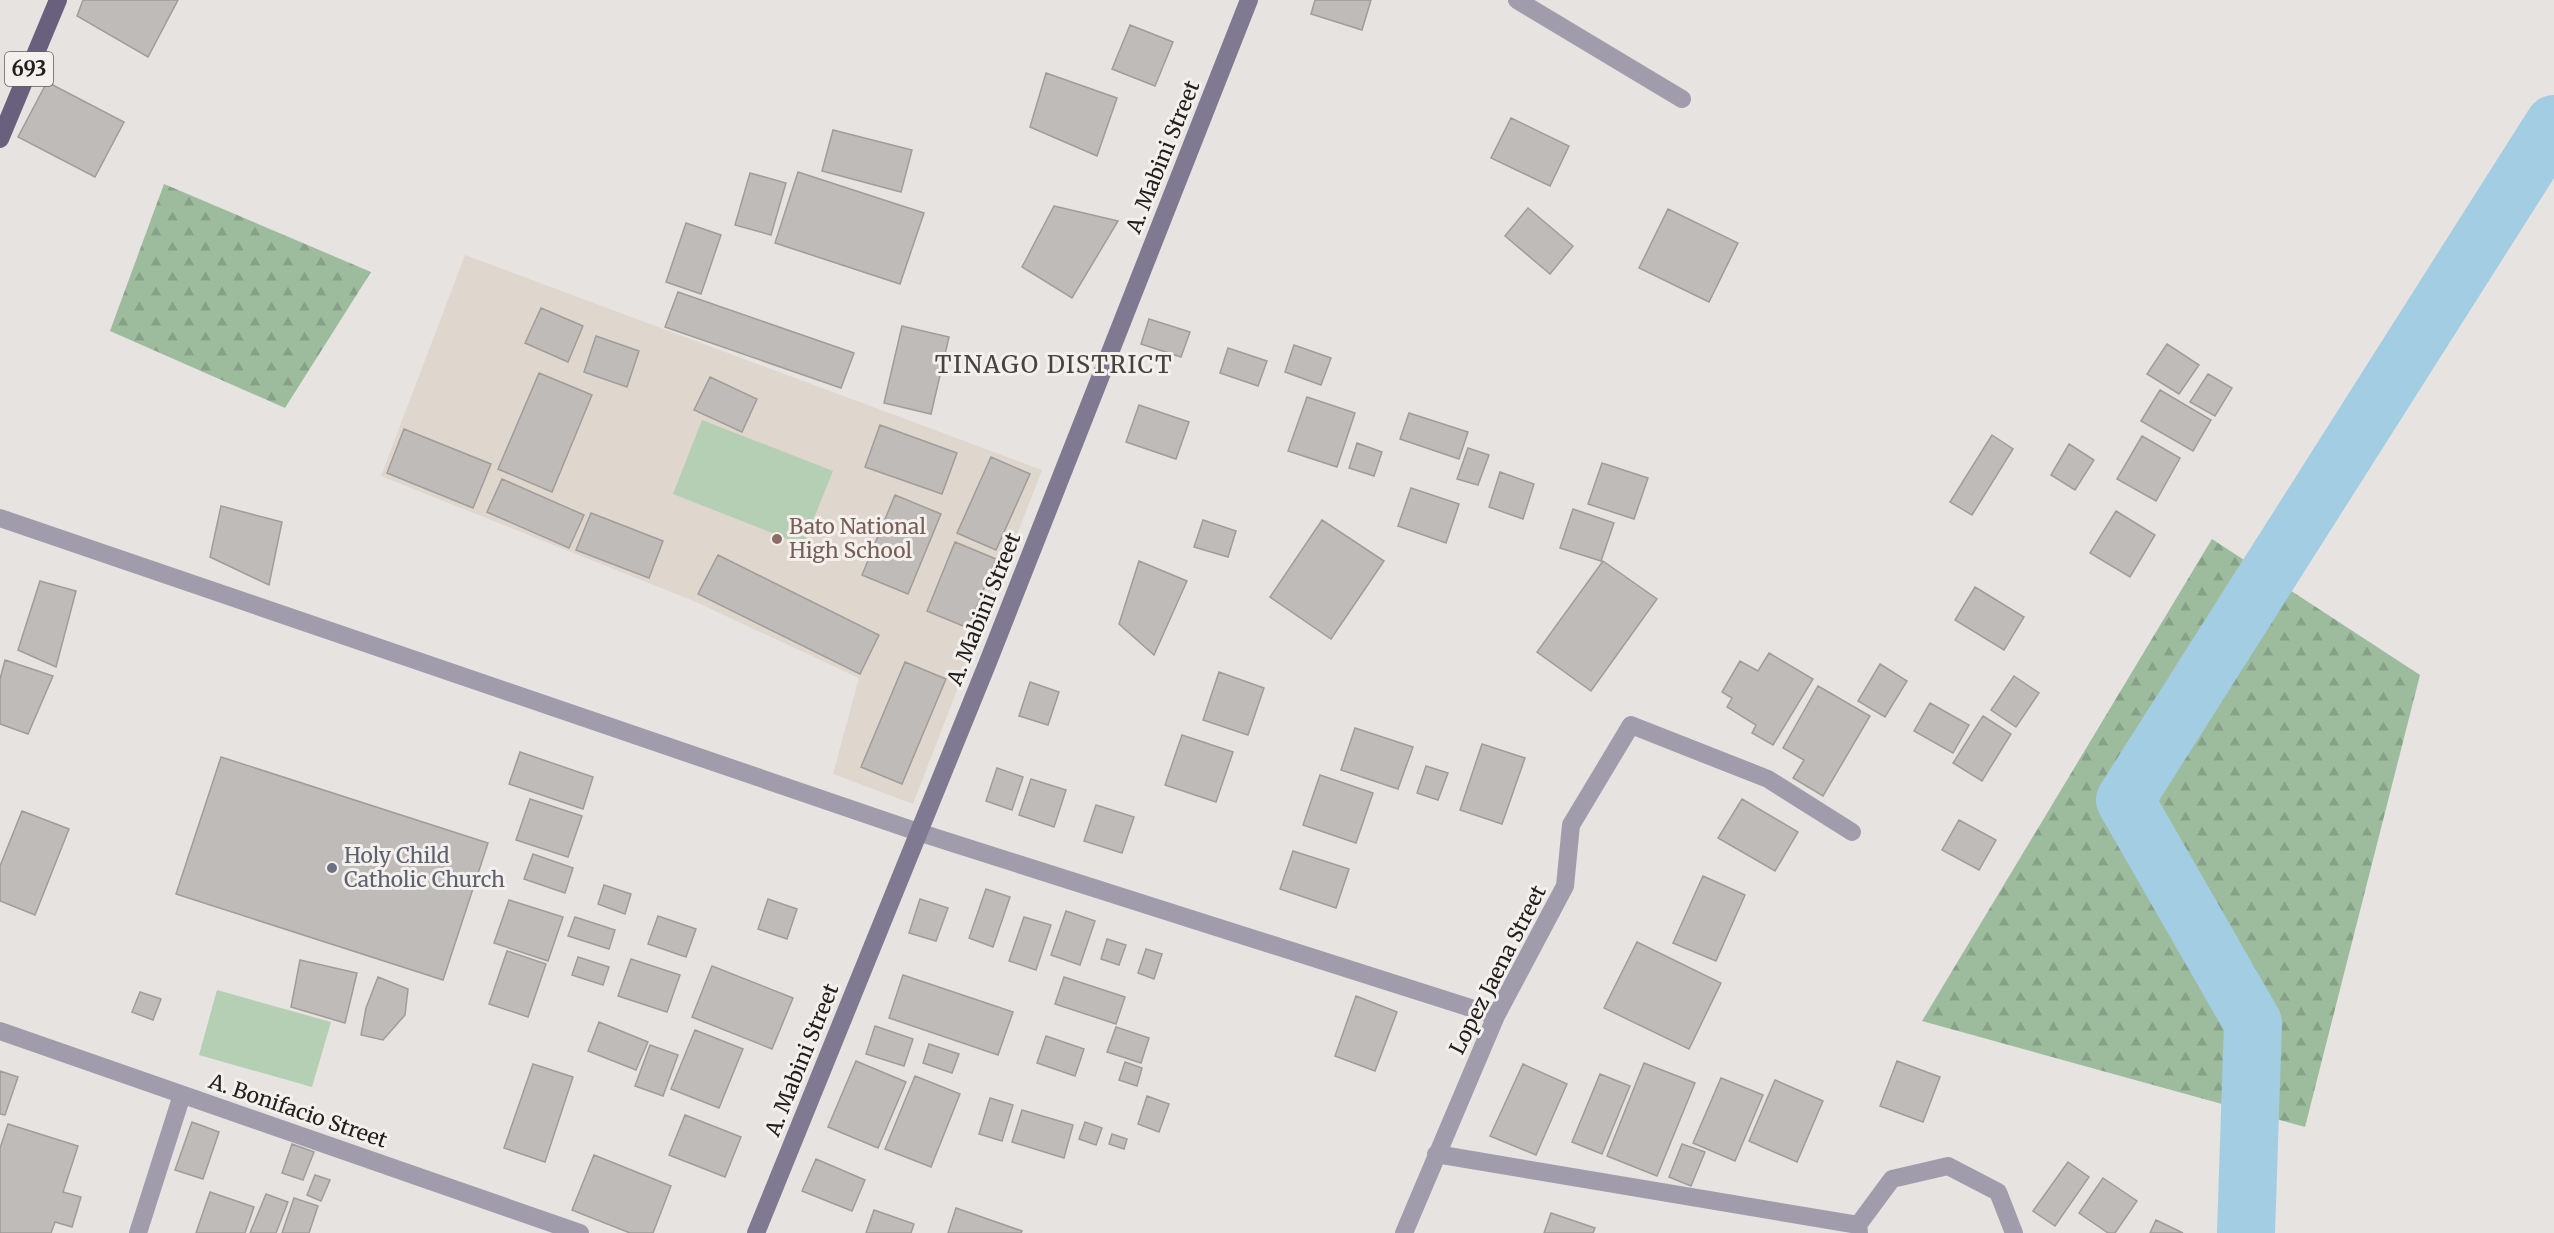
<svg xmlns="http://www.w3.org/2000/svg" width="2554" height="1233" viewBox="0 0 2554 1233" font-family="Merriweather,serif">
<style>
.built{fill:#dfd6cd}
.grass{fill:#b4cfb4}
.forest{fill:url(#forest-firs)}
.lines{fill:none;stroke-linecap:round;stroke-linejoin:round}
.river{stroke:#a2cde2;stroke-width:58}
.building{fill:#bfbbb8;stroke:#a09c99;stroke-width:1.5}
.street{stroke:#a09cac;stroke-width:18}
.secondary{stroke:#7f7991;stroke-width:18}
.primary{stroke:#68607d;stroke-width:18}
.education-dot{fill:#8d6e63;stroke:#f3f0ed;stroke-width:2}
.worship-dot{fill:#6b7280;stroke:#f3f0ed;stroke-width:2}
.labels{text-anchor:middle;stroke-width:6;stroke-linejoin:round;paint-order:stroke}
.shield{fill:#f3f0ed;stroke:#605e5d;stroke-width:1.5}
.shield-label{font-size:20px;font-weight:bold;fill:#21201f}
.street-label{font-size:21px;fill:#21201f;stroke:#f3f0ed}
.education-label{font-size:21px;fill:#785e54;stroke:#f3f0ed;text-anchor:start}
.worship-label{font-size:21px;fill:#5b616d;stroke:#f3f0ed;text-anchor:start}
.quarter-label{font-size:24px;letter-spacing:1.5px;fill:#464341;stroke:#f3f0ed}
</style>
<defs>
<pattern id="forest-firs" width="22" height="20" patternUnits="userSpaceOnUse" patternTransform="scale(1.5)"><rect width="22" height="20" fill="#9dbc9e"/><path d="M5 1l3.5 6h-7zM16 11l3.5 6h-7z" fill="#87a188"/></pattern>
</defs>
<rect width="100%" height="100%" fill="#e6e3e0"/>
<path class="built" d="M 465,255 L 1042,470 L 913,804 L 833,774 L 859,678 L 696,602 L 381,476 Z"/>
<path class="grass" d="M 702,420 L 833,471 L 803,545 L 673,494 Z
M 217,990 L 331,1022 L 312,1087 L 199,1055 Z"/>
<path class="forest" d="M 164,184 L 371,272 L 285,408 L 110,331 Z
M 2212,539 L 2420,675 L 2305,1127 L 1922,1021 Z"/>
<g class="lines">
<path class="river" d="M 2246,1233 L 2253,1023 L 2125,800 L 2554,124"/>
</g>
<path class="building" d="M 83,0 L 178,0 L 148,57 L 77,16 Z
M 1315,0 L 1371,0 L 1362,30 L 1311,14 Z
M 1130,25 L 1173,42 L 1155,86 L 1112,69 Z
M 1046,73 L 1117,98 L 1097,156 L 1030,127 Z
M 47,82 L 124,122 L 95,177 L 18,137 Z
M 1511,118 L 1569,146 L 1550,186 L 1491,158 Z
M 833,130 L 912,150 L 901,192 L 822,171 Z
M 798,172 L 924,213 L 900,284 L 775,243 Z
M 750,173 L 786,183 L 771,235 L 735,225 Z
M 1054,206 L 1118,221 L 1072,298 L 1022,267 Z
M 1528,208 L 1573,246 L 1550,274 L 1505,236 Z
M 1668,209 L 1738,243 L 1709,302 L 1639,268 Z
M 686,223 L 721,235 L 701,294 L 666,282 Z
M 678,292 L 854,353 L 841,388 L 665,327 Z
M 541,308 L 583,326 L 568,362 L 525,343 Z
M 1149,319 L 1190,332 L 1181,357 L 1141,344 Z
M 902,326 L 949,337 L 931,414 L 884,403 Z
M 596,336 L 639,351 L 627,387 L 584,372 Z
M 2167,344 L 2199,365 L 2179,394 L 2147,374 Z
M 1294,345 L 1331,358 L 1321,385 L 1285,372 Z
M 1228,348 L 1267,361 L 1258,386 L 1220,373 Z
M 539,373 L 592,395 L 552,492 L 498,469 Z
M 2208,374 L 2232,388 L 2215,416 L 2190,402 Z
M 710,377 L 757,399 L 742,432 L 694,410 Z
M 2160,390 L 2211,420 L 2193,451 L 2141,421 Z
M 1307,397 L 1355,413 L 1337,467 L 1288,451 Z
M 1139,405 L 1189,422 L 1176,459 L 1126,442 Z
M 1409,413 L 1468,432 L 1459,459 L 1400,439 Z
M 880,425 L 957,453 L 942,494 L 865,467 Z
M 404,429 L 491,464 L 473,508 L 387,473 Z
M 1992,435 L 2013,449 L 1972,515 L 1950,502 Z
M 2142,436 L 2180,458 L 2156,501 L 2117,479 Z
M 1357,443 L 1382,452 L 1374,476 L 1349,468 Z
M 2069,444 L 2094,460 L 2075,490 L 2051,475 Z
M 1468,448 L 1489,455 L 1478,485 L 1457,479 Z
M 991,457 L 1030,474 L 996,550 L 957,533 Z
M 1602,463 L 1648,478 L 1634,519 L 1588,504 Z
M 1500,472 L 1534,484 L 1523,519 L 1489,507 Z
M 502,479 L 584,515 L 569,548 L 487,512 Z
M 1411,488 L 1459,504 L 1446,543 L 1398,526 Z
M 895,495 L 941,514 L 908,594 L 862,575 Z
M 221,506 L 282,522 L 269,585 L 210,557 Z
M 1573,509 L 1614,523 L 1601,561 L 1560,548 Z
M 2116,511 L 2155,535 L 2130,577 L 2090,553 Z
M 591,513 L 663,541 L 649,578 L 576,550 Z
M 1203,520 L 1236,531 L 1228,557 L 1194,547 Z
M 1322,520 L 1384,561 L 1331,639 L 1270,597 Z
M 955,542 L 996,559 L 968,628 L 927,611 Z
M 718,555 L 879,635 L 860,674 L 698,594 Z
M 1139,561 L 1187,581 L 1154,655 L 1119,624 Z
M 1603,561 L 1657,599 L 1591,691 L 1537,652 Z
M 40,581 L 76,591 L 56,667 L 18,650 Z
M 1975,587 L 2024,617 L 2004,650 L 1955,620 Z
M 1769,653 L 1813,679 L 1773,745 L 1752,733 L 1756,725 L 1727,707 L 1732,698 L 1722,692 L 1740,661 L 1758,671 Z
M 5,660 L 53,676 L 28,734 L 0,724 L 0,679 Z
M 905,662 L 946,679 L 902,784 L 861,767 Z
M 1880,664 L 1907,681 L 1885,717 L 1858,701 Z
M 1219,672 L 1264,688 L 1248,735 L 1203,720 Z
M 2014,676 L 2039,693 L 2016,727 L 1991,710 Z
M 1030,682 L 1059,692 L 1048,725 L 1019,716 Z
M 1818,686 L 1870,716 L 1823,796 L 1793,778 L 1804,760 L 1783,748 Z
M 1930,703 L 1969,725 L 1953,753 L 1914,731 Z
M 1983,716 L 2011,734 L 1982,781 L 1953,763 Z
M 1355,728 L 1413,747 L 1398,789 L 1341,770 Z
M 1182,735 L 1233,752 L 1216,802 L 1165,785 Z
M 1482,744 L 1525,758 L 1502,824 L 1460,810 Z
M 520,752 L 593,777 L 583,809 L 509,784 Z
M 221,757 L 488,843 L 443,980 L 176,894 Z
M 1426,766 L 1448,773 L 1438,800 L 1417,793 Z
M 997,768 L 1023,777 L 1012,810 L 986,801 Z
M 1320,775 L 1373,793 L 1356,843 L 1303,825 Z
M 1031,779 L 1066,790 L 1054,827 L 1019,815 Z
M 530,799 L 582,816 L 568,857 L 516,840 Z
M 1742,799 L 1798,832 L 1775,871 L 1718,838 Z
M 1096,805 L 1134,817 L 1122,853 L 1084,841 Z
M 22,811 L 69,829 L 35,915 L 0,901 L 0,866 Z
M 1959,820 L 1996,840 L 1979,870 L 1942,850 Z
M 1293,851 L 1349,869 L 1336,908 L 1280,889 Z
M 533,854 L 573,868 L 565,893 L 524,879 Z
M 1703,876 L 1745,895 L 1716,961 L 1673,943 Z
M 604,885 L 631,894 L 625,914 L 598,904 Z
M 986,889 L 1010,897 L 993,947 L 969,938 Z
M 768,899 L 797,909 L 787,939 L 758,929 Z
M 920,899 L 948,908 L 936,941 L 909,933 Z
M 509,900 L 563,917 L 548,961 L 494,943 Z
M 1066,911 L 1095,921 L 1080,965 L 1051,955 Z
M 658,916 L 696,929 L 686,957 L 648,944 Z
M 575,917 L 615,930 L 609,949 L 568,936 Z
M 1024,917 L 1051,925 L 1036,970 L 1009,961 Z
M 1107,939 L 1126,945 L 1119,965 L 1101,959 Z
M 1637,942 L 1721,983 L 1689,1049 L 1604,1008 Z
M 1146,949 L 1162,954 L 1154,979 L 1138,973 Z
M 507,951 L 546,964 L 528,1017 L 489,1004 Z
M 578,957 L 609,967 L 603,985 L 572,975 Z
M 631,959 L 680,975 L 667,1012 L 618,996 Z
M 300,960 L 357,973 L 345,1023 L 291,1007 Z
M 712,966 L 793,998 L 772,1049 L 692,1017 Z
M 903,975 L 1013,1012 L 998,1055 L 889,1018 Z
M 378,977 L 408,989 L 405,1015 L 383,1040 L 361,1035 L 366,1008 Z
M 1064,977 L 1125,997 L 1116,1024 L 1055,1004 Z
M 140,992 L 161,999 L 153,1020 L 132,1012 Z
M 1356,996 L 1397,1012 L 1375,1071 L 1335,1056 Z
M 599,1022 L 648,1042 L 636,1070 L 588,1051 Z
M 875,1026 L 913,1039 L 904,1066 L 866,1054 Z
M 1116,1027 L 1149,1038 L 1141,1063 L 1107,1052 Z
M 695,1030 L 743,1049 L 719,1108 L 671,1089 Z
M 1046,1036 L 1084,1049 L 1075,1076 L 1037,1063 Z
M 929,1044 L 959,1054 L 952,1073 L 923,1063 Z
M 650,1045 L 678,1055 L 663,1096 L 635,1086 Z
M 856,1061 L 906,1082 L 878,1148 L 828,1127 Z
M 1897,1061 L 1940,1077 L 1923,1122 L 1880,1106 Z
M 1125,1062 L 1142,1068 L 1137,1086 L 1119,1080 Z
M 1644,1063 L 1695,1083 L 1657,1176 L 1607,1156 Z
M 533,1064 L 573,1077 L 545,1162 L 504,1148 Z
M 1523,1064 L 1567,1084 L 1536,1155 L 1490,1136 Z
M 0,1071 L 18,1077 L 5,1115 L 0,1114 Z
M 1600,1074 L 1630,1086 L 1602,1154 L 1572,1142 Z
M 915,1076 L 960,1094 L 931,1167 L 885,1149 Z
M 1721,1078 L 1763,1095 L 1735,1161 L 1693,1143 Z
M 1775,1080 L 1823,1101 L 1797,1162 L 1749,1141 Z
M 1147,1096 L 1169,1104 L 1159,1132 L 1138,1124 Z
M 990,1098 L 1013,1105 L 1002,1141 L 979,1134 Z
M 1022,1110 L 1073,1125 L 1064,1158 L 1012,1142 Z
M 685,1115 L 741,1137 L 725,1177 L 669,1155 Z
M 192,1122 L 219,1132 L 203,1179 L 175,1170 Z
M 1085,1122 L 1102,1128 L 1096,1145 L 1079,1139 Z
M 8,1124 L 78,1146 L 63,1192 L 81,1197 L 72,1227 L 55,1222 L 51,1233 L 0,1233 L 0,1148 Z
M 1112,1134 L 1127,1139 L 1124,1149 L 1109,1144 Z
M 292,1144 L 314,1152 L 303,1180 L 282,1173 Z
M 1682,1144 L 1705,1152 L 1691,1186 L 1669,1177 Z
M 594,1155 L 671,1186 L 653,1233 L 630,1233 L 572,1210 Z
M 816,1159 L 865,1180 L 852,1211 L 802,1191 Z
M 2068,1162 L 2089,1177 L 2055,1226 L 2033,1211 Z
M 315,1175 L 330,1180 L 321,1201 L 307,1195 Z
M 2103,1178 L 2137,1201 L 2115,1233 L 2108,1233 L 2079,1213 Z
M 210,1192 L 254,1207 L 245,1233 L 196,1233 Z
M 266,1194 L 288,1202 L 276,1233 L 250,1233 Z
M 294,1198 L 318,1206 L 309,1233 L 282,1233 Z
M 956,1208 L 1022,1231 L 1021,1233 L 948,1233 Z
M 874,1210 L 914,1224 L 911,1233 L 866,1233 Z
M 1551,1213 L 1595,1228 L 1593,1233 L 1544,1233 Z
M 2156,1220 L 2183,1233 L 2150,1233 Z"/>
<g class="lines">
<path class="street" d="M 1517,0 L 1682,99
M 0,518 L 918,832 L 1496,1016
M 0,1031 L 580,1233
M 1436,1154 L 1858,1225
M 138,1233 L 182,1095
M 1404,1233 L 1496,1016 L 1565,886 L 1571,825 L 1631,725 L 1768,779 L 1852,832
M 1859,1233 L 1858,1225 L 1892,1179 L 1948,1166 L 1998,1192 L 2014,1233"/>
<path class="secondary" d="M 756,1233 L 988,662 L 1249,0"/>
<path class="primary" d="M 0,139 L 58,0"/>
</g>
<circle class="education-dot" cx="777" cy="539" r="6"/>
<circle class="worship-dot" cx="332" cy="868" r="6"/>
<g class="labels">
<rect class="shield" x="5" y="52" width="48" height="34" rx="4.5"/>
<g class="shield-label">
<text x="29" y="76">693</text>
</g>
<g class="street-label">
<text transform="translate(1163 157) rotate(-68)" y="7">A. Mabini Street</text>
<text transform="translate(984 609) rotate(-68)" y="7">A. Mabini Street</text>
<text transform="translate(1498 970) rotate(-63)" y="7">Lopez Jaena Street</text>
<text transform="translate(802 1060) rotate(-68)" y="7">A. Mabini Street</text>
<text transform="translate(298 1111) rotate(19)" y="7">A. Bonifacio Street</text>
</g>
<g class="education-label">
<text x="789" y="534">Bato National<tspan x="789" dy="24">High School</tspan></text>
</g>
<g class="worship-label">
<text x="344" y="863">Holy Child<tspan x="344" dy="24">Catholic Church</tspan></text>
</g>
<g class="quarter-label">
<text x="1054" y="373">TINAGO DISTRICT</text>
</g>
</g>
</svg>
